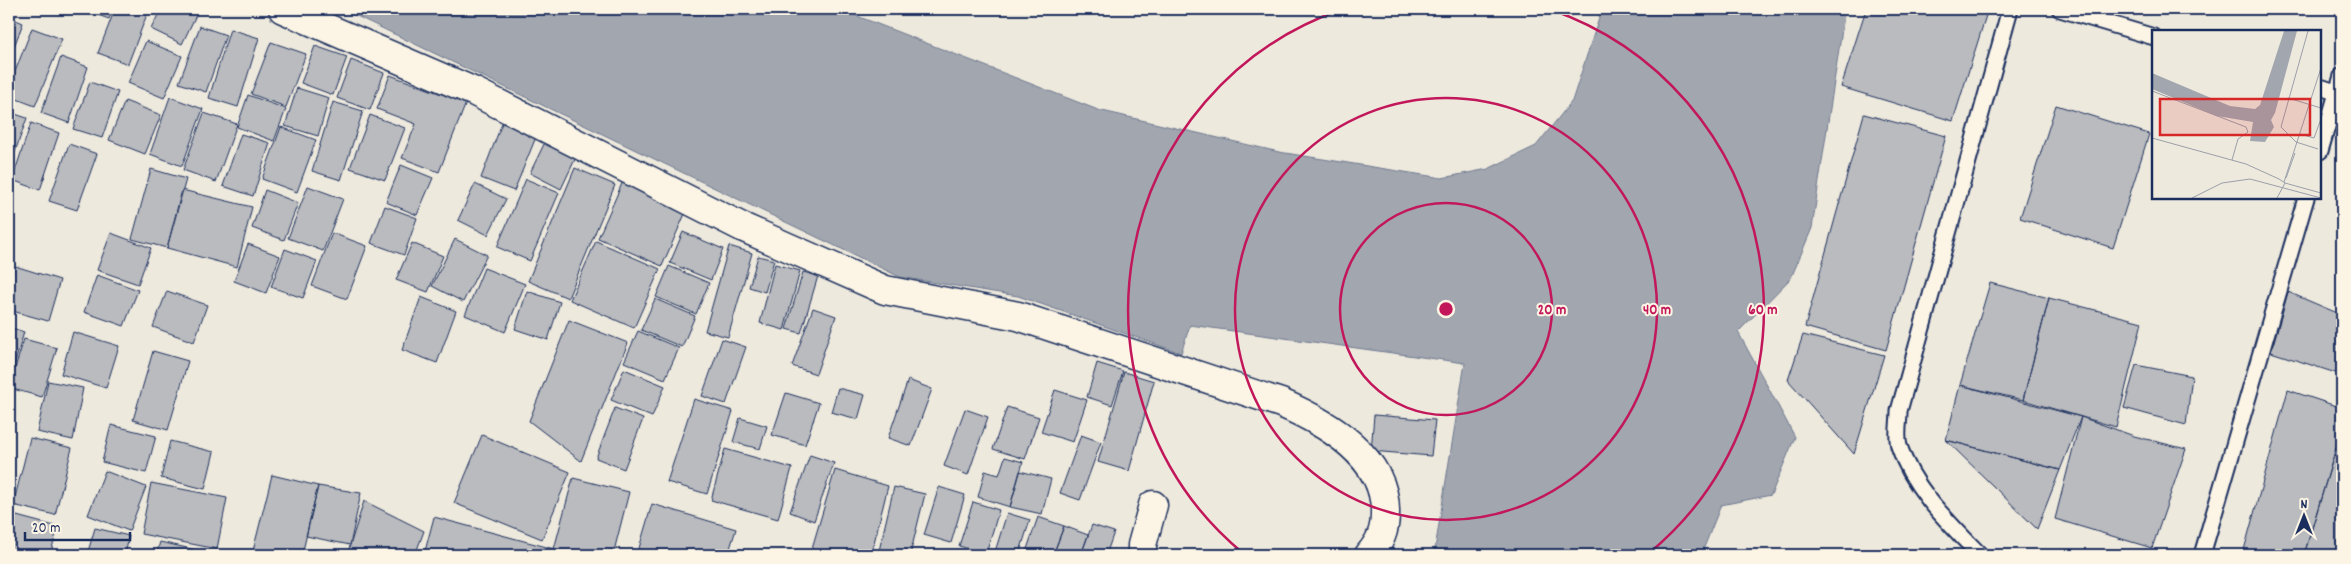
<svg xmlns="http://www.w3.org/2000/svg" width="2351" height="564" viewBox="0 0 2351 564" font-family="Dekko,sans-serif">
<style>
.water{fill:#a2a7af;stroke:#6c778f}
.building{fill:#babbbe;stroke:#1b2f5e}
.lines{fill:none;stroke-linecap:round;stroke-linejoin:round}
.lane-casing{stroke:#1b2f5e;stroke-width:19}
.street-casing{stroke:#1b2f5e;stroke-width:31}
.lane{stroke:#fcf5e5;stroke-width:15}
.street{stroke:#fcf5e5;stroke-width:28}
.ring{fill:none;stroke:#c2185b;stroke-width:2.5}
.inset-road{fill:none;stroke:#9a9faa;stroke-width:1}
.view{fill:#d62828;fill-opacity:0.15;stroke:#d62828;stroke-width:2.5}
.inset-edge{fill:none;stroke:#1b2f5e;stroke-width:2.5}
.centre{fill:#c2185b;stroke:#fcf5e5;stroke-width:2.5}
.ring-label{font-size:15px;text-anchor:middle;font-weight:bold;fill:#c2185b;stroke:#fcf5e5;stroke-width:4;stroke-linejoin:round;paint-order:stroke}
</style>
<rect width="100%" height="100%" fill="#eee9dd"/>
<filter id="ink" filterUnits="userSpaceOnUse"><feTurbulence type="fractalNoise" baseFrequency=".02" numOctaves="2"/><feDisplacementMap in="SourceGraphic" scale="10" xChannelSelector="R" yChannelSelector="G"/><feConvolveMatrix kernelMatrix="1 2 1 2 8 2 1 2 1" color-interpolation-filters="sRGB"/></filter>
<g filter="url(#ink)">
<path class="water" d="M 342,9 L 839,9 L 1098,110 L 1279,152 L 1442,178 L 1488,169 L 1536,146 L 1572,101 L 1602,9 L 1845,9 L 1812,228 L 1791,278 L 1738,332 L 1795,437 L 1771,495 L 1721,505 L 1701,555 L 1434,555 L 1465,363 L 1190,325 L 1181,353 L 1018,296 L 900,277 Z"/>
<path class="building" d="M 81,9 L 113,9 L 109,19 Z
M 115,9 L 149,9 L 128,64 L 98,53 Z
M 161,9 L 193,9 L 198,11 L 182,44 L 151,29 Z
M 1866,9 L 1988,9 L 1953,121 L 1841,87 Z
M 9,17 L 23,23 L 9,60 Z
M 200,26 L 226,35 L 206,92 L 179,83 Z
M 32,28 L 62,39 L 35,106 L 9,96 L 9,87 Z
M 230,29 L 259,38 L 238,107 L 209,98 Z
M 146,41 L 182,56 L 164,98 L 128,83 Z
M 271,42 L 306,54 L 286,107 L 251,94 Z
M 315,46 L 347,57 L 333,95 L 301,83 Z
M 61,57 L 88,67 L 69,123 L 41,113 Z
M 351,60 L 384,73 L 370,110 L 337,98 Z
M 390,75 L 466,103 L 439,172 L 402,158 L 416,124 L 377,109 Z
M 90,82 L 118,92 L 102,138 L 73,129 Z
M 297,88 L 329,98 L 318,136 L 285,126 Z
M 248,95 L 286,109 L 274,141 L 237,127 Z
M 170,97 L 203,109 L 182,166 L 150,154 Z
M 125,101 L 161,115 L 145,154 L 109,140 Z
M 333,102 L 363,111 L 341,180 L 312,171 Z
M 2056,105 L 2149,134 L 2113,248 L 2020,218 Z
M 9,112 L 27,118 L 9,169 Z
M 204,113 L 237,124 L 216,182 L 183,170 Z
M 1864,114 L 1946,136 L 1886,350 L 1805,327 Z
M 370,115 L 405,128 L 385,180 L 350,168 Z
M 31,123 L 59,133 L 40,190 L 12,180 Z
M 502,123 L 536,137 L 514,191 L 481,178 Z
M 281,127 L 316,140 L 297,192 L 262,179 Z
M 241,134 L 270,143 L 253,196 L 223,186 Z
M 547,138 L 578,153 L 561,189 L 530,173 Z
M 69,144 L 97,154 L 77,210 L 49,201 Z
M 401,165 L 433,178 L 417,215 L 386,202 Z
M 575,168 L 615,185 L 568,298 L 528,281 Z
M 151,169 L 186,179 L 167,248 L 132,239 Z
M 526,179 L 559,193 L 530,261 L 497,247 Z
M 624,179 L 688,207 L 662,266 L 598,238 Z
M 475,184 L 506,199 L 488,235 L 458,220 Z
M 308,186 L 343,199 L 323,251 L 288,238 Z
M 182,190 L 252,207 L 237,267 L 167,248 Z
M 265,190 L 298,203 L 284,240 L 252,228 Z
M 385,206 L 417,218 L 404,255 L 371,243 Z
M 683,232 L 723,249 L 711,280 L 670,263 Z
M 111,233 L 151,248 L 138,284 L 97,270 Z
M 332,233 L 367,246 L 347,299 L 312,286 Z
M 455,239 L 487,255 L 463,302 L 432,286 Z
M 596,241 L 660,269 L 634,328 L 570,300 Z
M 412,243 L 443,256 L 428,292 L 396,280 Z
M 248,244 L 280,256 L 266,293 L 234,281 Z
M 729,246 L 752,253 L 728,337 L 705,331 Z
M 285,249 L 317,261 L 303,298 L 271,287 Z
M 758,256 L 774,260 L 765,292 L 749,287 Z
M 775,264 L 800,271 L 784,330 L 760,323 Z
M 15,266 L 60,280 L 48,321 L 9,310 L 9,286 Z
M 669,266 L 709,283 L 696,314 L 656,297 Z
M 484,268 L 525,284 L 505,332 L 465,315 Z
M 803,272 L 818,276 L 801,333 L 786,329 Z
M 97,275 L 138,290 L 124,326 L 84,312 Z
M 1990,283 L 2049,298 L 2023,400 L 1960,385 Z
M 167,291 L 207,305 L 194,342 L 153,327 Z
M 527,291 L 560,302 L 548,340 L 515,329 Z
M 2288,292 L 2342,315 L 2342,375 L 2271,352 Z
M 421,297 L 456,311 L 437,363 L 402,350 Z
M 2049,298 L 2142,322 L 2116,427 L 2023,400 Z
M 655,299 L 695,316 L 682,347 L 641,330 Z
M 813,308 L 836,316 L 816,374 L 792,366 Z
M 569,320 L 628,343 L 581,461 L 529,421 Z
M 9,327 L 24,332 L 9,383 Z
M 638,331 L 679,348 L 665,379 L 624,362 Z
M 73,332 L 119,346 L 106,388 L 61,374 Z
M 1803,335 L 1884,355 L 1854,454 L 1788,380 Z
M 24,339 L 57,348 L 42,397 L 9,388 Z
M 722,339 L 746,347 L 726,404 L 702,396 Z
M 153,351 L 188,361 L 168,430 L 133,420 Z
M 1097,363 L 1123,371 L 1112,405 L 1087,397 Z
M 2136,365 L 2192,376 L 2186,425 L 2124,408 Z
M 624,369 L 665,386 L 652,417 L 611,400 Z
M 1124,372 L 1154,381 L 1129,471 L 1098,462 Z
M 908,380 L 932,389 L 911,446 L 888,438 Z
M 48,381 L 83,388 L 73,440 L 37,432 Z
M 1960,385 L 2081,417 L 2060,470 L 1946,440 Z
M 838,388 L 865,395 L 858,419 L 831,412 Z
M 1055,390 L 1087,400 L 1073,442 L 1041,432 Z
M 2288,390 L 2342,408 L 2342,428 L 2304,555 L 2261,555 L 2244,550 Z
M 786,393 L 819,403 L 805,445 L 772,435 Z
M 694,399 L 733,411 L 707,494 L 667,482 Z
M 1007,407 L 1039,417 L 1025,459 L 993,449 Z
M 615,408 L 643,419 L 624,469 L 596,458 Z
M 965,409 L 988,417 L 968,475 L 944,466 Z
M 1374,415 L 1435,420 L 1431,456 L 1371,451 Z
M 2081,417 L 2134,436 L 2186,449 L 2152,548 L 2055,519 Z
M 740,418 L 767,426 L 760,449 L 733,442 Z
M 111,425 L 156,436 L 146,473 L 102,462 Z
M 2342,428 L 2342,458 L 2334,455 Z
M 482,435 L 570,472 L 542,539 L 454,503 Z
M 1081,435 L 1101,442 L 1080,500 L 1060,493 Z
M 30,438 L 72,448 L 55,515 L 13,505 Z
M 1946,440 L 2060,470 L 2037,529 Z
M 170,441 L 214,452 L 205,489 L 161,478 Z
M 725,449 L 792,468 L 778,519 L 711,500 Z
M 810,455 L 834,463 L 814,521 L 790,512 Z
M 2334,455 L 2342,458 L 2342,555 L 2304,555 Z
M 1005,457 L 1023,462 L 1010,507 L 978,497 L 985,471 L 999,475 Z
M 835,470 L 888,486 L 871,555 L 810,555 Z
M 105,471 L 146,487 L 129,531 L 88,515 Z
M 1020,471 L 1051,479 L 1042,514 L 1010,507 Z
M 272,475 L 318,486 L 302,555 L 252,555 Z
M 573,478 L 629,492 L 613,555 L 578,555 L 554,549 Z
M 151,483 L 227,498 L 217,549 L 141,534 Z
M 318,486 L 361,493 L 350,545 L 306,536 Z
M 894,487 L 925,494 L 910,555 L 878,555 Z
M 939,487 L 965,495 L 951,543 L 924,535 Z
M 364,501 L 424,531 L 415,555 L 347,555 Z
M 973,502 L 999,510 L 986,554 L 959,546 Z
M 652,504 L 736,529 L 728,555 L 637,555 Z
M 1007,513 L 1030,520 L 1019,555 L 994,555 Z
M 9,514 L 58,527 L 50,555 L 9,555 Z
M 434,517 L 554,549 L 552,555 L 424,555 Z
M 1038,517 L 1064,526 L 1053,555 L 1025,555 Z
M 1092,525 L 1114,532 L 1106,555 L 1081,555 Z
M 1064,526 L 1088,535 L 1081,555 L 1053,555 Z
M 95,528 L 129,536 L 125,555 L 87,555 Z
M 160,542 L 219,555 L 156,555 Z"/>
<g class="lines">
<defs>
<path id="lane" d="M 2060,9 L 2154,37
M 2320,87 L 2342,94
M 2320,151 L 2342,76
M 1980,555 C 1949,523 1913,489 1899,446 C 1896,436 1899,421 1899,411 L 2010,9
M 2202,555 L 2306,198"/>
<path id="street" d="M 283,9 L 475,92 L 742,227 L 885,290 L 1018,316 L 1281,403 C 1327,423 1387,457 1385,514 C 1385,531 1380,542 1369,555
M 1142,555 L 1142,545 L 1153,505"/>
</defs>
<use href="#lane" class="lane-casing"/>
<use href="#street" class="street-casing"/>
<use href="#lane" class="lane"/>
<use href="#street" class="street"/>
</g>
</g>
<g class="ring">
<circle cx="1446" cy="309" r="106"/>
<circle cx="1446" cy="309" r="211"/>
<path d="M1244 554A317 317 0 0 1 1343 9M1549 9A317 317 0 0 1 1648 554"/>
</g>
<g transform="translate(2152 30)">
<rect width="169" height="169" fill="#eee9dd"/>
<path d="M 132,1 L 145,1 L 123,83 L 119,90 L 122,97 L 113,112 L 98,111 L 101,92 L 65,86 L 0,59 L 0,43 L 78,76 L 103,79 L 108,75 Z" fill="#a2a7af"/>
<path class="inset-road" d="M 156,1 L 129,97 L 144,112 L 166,119M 0,61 L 94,97 L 96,102 L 86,109 L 80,130M 136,68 L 169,78M 148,104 L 162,108 L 169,89M 0,108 L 94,134 L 127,149 L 133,153 L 125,168M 134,148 L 143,123M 132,152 L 169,38M 133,153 L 169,163M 40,168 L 70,153 L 98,149 L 169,168"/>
<path class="view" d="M 8,69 L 158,69 L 158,105 L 8,105 Z"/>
<rect width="169" height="169" class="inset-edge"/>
</g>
<circle cx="1446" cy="309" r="8" class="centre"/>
<g class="ring-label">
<text x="1552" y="314">20 m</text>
<text x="1657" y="314">40 m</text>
<text x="1763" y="314">60 m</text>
</g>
<rect width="2351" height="564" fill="none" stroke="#fcf5e5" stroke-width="30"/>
<rect x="15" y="15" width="2321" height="534" fill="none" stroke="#1b2f5e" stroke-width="2" filter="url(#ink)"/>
<g transform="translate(2304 516)" stroke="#fcf5e5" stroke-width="4" paint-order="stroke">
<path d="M0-4L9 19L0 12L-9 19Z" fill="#1b2f5e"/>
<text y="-8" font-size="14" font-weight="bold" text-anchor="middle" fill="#1b2f5e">N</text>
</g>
<path d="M25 532v8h105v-8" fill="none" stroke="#1b2f5e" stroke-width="2.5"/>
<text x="32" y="532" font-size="15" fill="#1b2f5e" stroke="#fcf5e5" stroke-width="4" paint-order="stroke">20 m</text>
</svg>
